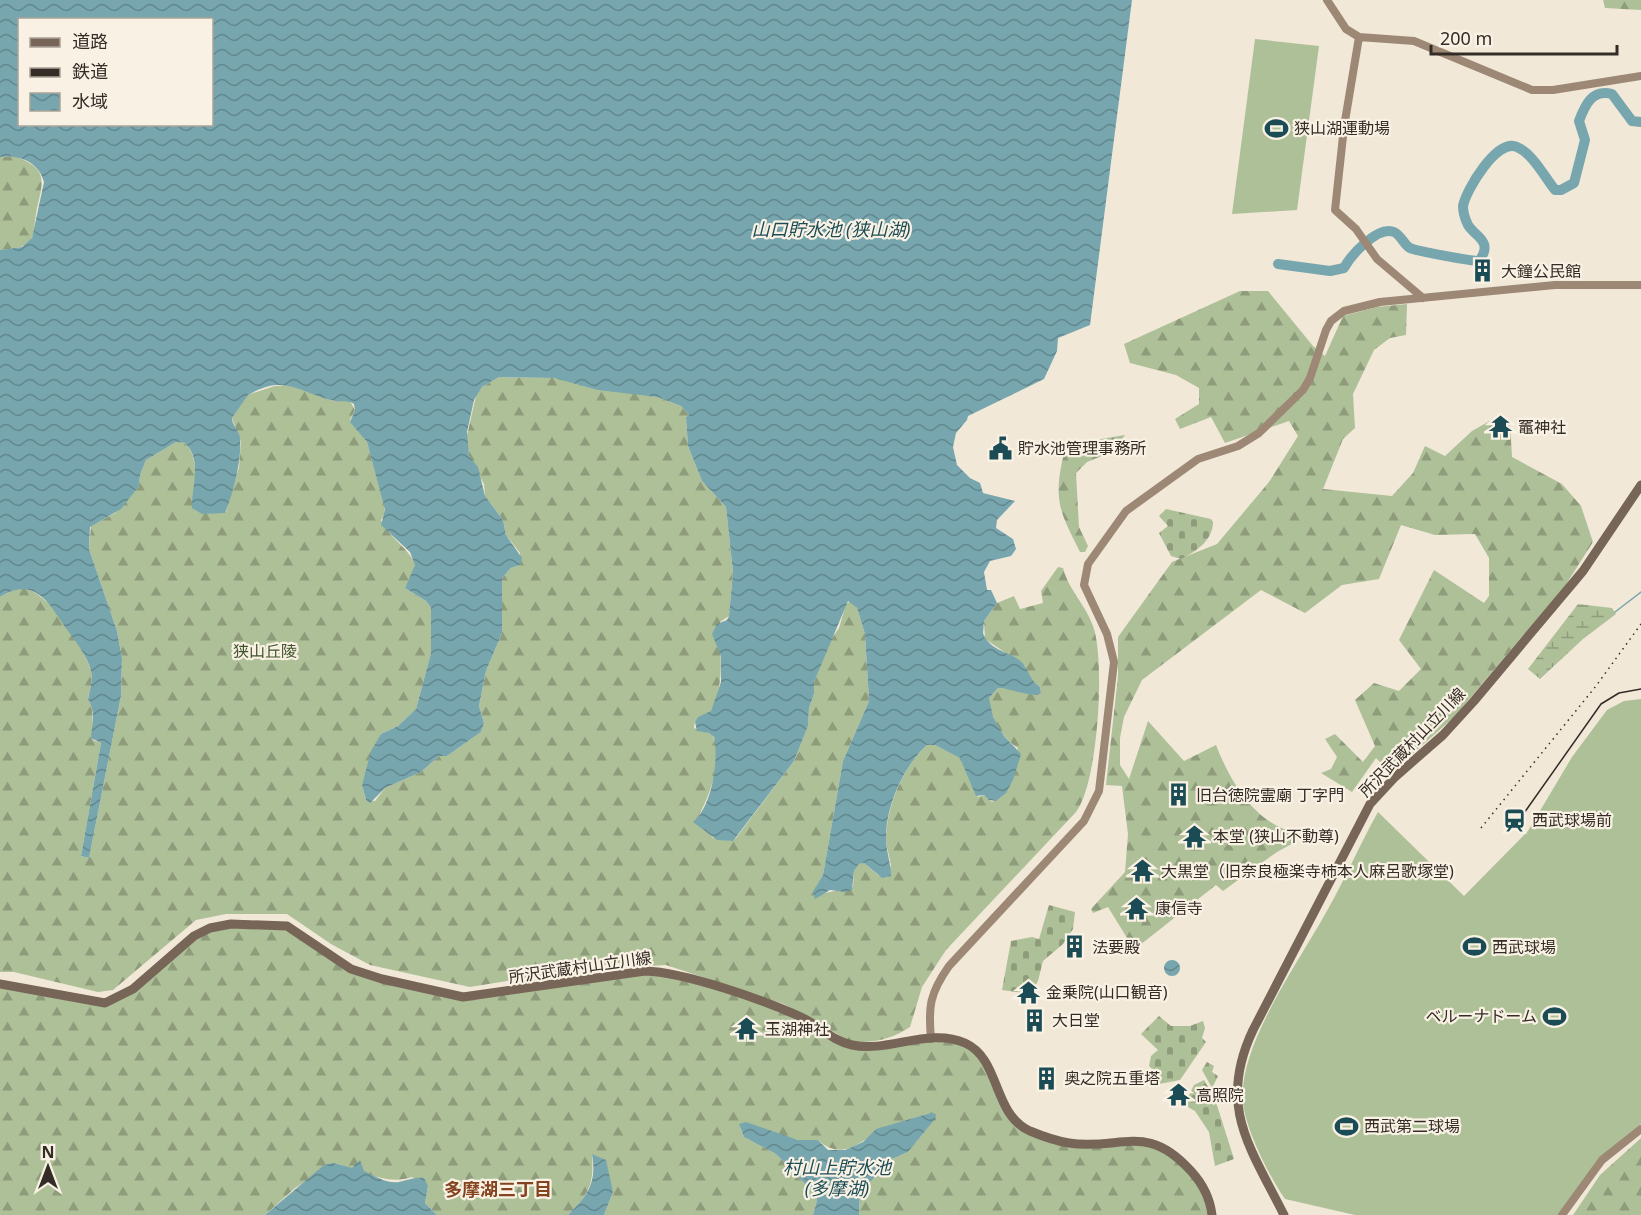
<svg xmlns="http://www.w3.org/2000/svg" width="1641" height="1215" viewBox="0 0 1641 1215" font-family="'Noto Sans','Noto Sans JP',sans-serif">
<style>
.forest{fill:url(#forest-firs)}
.wetland{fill:url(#wetland-marsh)}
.cemetery{fill:url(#cemetery-stones)}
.pitch{fill:#aec098}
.water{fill:url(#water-waves);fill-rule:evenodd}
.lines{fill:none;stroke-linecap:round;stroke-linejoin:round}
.stream{stroke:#77a6ae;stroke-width:1.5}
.river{stroke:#77a6ae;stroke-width:10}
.secondary{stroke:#9d8876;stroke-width:8}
.primary{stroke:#776557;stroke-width:9}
.tram{stroke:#342c26;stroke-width:1.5}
.rail{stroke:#342c26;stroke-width:1.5;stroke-dasharray:1.5 4.5;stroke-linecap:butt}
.labels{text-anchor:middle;stroke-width:4.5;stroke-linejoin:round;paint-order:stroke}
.poi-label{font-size:16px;fill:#342c26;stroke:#f9f2e4;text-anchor:start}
.park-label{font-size:16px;fill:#3f532a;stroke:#f9f2e4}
.street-label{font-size:16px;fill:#342c26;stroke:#f9f2e4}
.water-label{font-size:18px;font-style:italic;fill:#1b4c56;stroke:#f9f2e4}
.neighbourhood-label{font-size:18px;font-weight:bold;fill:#84421e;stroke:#f9f2e4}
</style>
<defs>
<pattern id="forest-firs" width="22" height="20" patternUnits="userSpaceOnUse" patternTransform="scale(1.5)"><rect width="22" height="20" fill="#aec098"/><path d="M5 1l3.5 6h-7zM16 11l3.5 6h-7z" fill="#8e9c7c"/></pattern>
<pattern id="wetland-marsh" width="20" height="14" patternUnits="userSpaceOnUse" patternTransform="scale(1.5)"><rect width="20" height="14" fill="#aec098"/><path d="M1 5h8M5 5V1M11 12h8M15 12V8" fill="none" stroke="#8e9c7c"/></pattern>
<pattern id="cemetery-stones" width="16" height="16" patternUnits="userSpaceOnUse" patternTransform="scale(1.5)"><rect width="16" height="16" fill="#aec098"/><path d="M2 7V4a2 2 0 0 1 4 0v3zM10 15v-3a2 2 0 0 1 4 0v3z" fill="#8e9c7c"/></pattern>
<pattern id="water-waves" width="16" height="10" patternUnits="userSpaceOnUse" patternTransform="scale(1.5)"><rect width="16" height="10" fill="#77a6ae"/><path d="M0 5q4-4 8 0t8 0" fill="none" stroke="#62878d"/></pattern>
</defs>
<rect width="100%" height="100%" fill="#f1e8d8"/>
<path class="forest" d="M 1603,0 L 1641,0 L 1641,10 L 1605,8 Z
M 15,156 C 47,169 44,178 37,208 C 31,238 40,247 0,250 L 0,157 Z
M 1240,291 L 1268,291 L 1313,346 L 1325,356 L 1343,316 L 1377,307 L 1407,304 L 1406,335 L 1390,338 L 1374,350 L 1353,394 L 1355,428 L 1343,439 L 1323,489 L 1392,496 L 1413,473 L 1425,446 L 1445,456 L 1472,431 L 1502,414 L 1510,424 L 1512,457 L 1562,484 L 1581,506 L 1593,542 L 1565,586 L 1454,717 L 1391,773 L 1376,758 L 1352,792 L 1321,773 L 1331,769 L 1337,757 L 1325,739 L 1335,734 L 1363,762 L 1375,746 L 1355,700 L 1374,683 L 1399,691 L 1421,669 L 1399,640 L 1434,570 L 1484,603 L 1489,596 L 1489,558 L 1475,534 L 1435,535 L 1401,525 L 1379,579 L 1342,585 L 1305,613 L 1261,590 L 1142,680 L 1124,717 L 1120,738 L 1120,765 L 1129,779 L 1148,721 L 1184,761 L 1216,745 C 1230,781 1254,822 1293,832 L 1297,841 L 1277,852 L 1223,891 L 1216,885 L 1140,945 L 1127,938 L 1108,907 L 1093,913 L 1091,909 L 1125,872 L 1128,834 L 1122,786 L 1106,785 L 1118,676 L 1118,637 L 1172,562 L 1217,544 L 1269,482 L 1298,436 L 1289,421 L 1225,443 L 1211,417 L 1180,429 L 1175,419 L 1199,404 L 1199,388 L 1176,375 L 1130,363 L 1124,344 Z
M 499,377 L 554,378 L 657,397 L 681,406 L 689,415 L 686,417 L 688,446 L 702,481 L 726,507 L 733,572 L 729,616 L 720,622 C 719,652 726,683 711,711 C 703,718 695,715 694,728 L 712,734 C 725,758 709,797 697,819 L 703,830 L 708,831 L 713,838 L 732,841 L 736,838 L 794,761 L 808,726 L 809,708 L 814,694 L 814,682 L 830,641 L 839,628 L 846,604 L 851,601 L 857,608 L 865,634 L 869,701 L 843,761 L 823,875 L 819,883 L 825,893 L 853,887 L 854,871 L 859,864 L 864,863 L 879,876 L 891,866 C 890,857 886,847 886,838 C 887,805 903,767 927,745 L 935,745 L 961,758 L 978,797 L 984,795 L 992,802 L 1001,797 L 1018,748 C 1003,739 988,716 989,698 L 998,688 C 1014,688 1025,695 1041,693 L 1040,687 L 1030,680 L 1025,666 L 985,639 L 984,621 L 997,603 L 1014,596 L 1020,609 L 1043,603 L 1041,591 L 1058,567 L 1063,568 C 1069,591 1087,606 1094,629 C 1105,665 1098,783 1076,812 L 946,950 L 922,987 L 910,1027 C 892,1039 870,1045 848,1040 L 784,1004 L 666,965 L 631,967 L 624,962 L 470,987 L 370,965 L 331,944 L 287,914 L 226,914 L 196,920 L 113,990 L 98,992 L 14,972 L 0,972 L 0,597 C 8,593 16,588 26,589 C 48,592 86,650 91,671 C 93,681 90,689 88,698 L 92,706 L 93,740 L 101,743 L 81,856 L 89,858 L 121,696 L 122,658 L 117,631 L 89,549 L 91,526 L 115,513 L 139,486 L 140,475 L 146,460 L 176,442 L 185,443 C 200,458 195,486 192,504 L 226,512 L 239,467 L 241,442 L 232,418 L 247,395 L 275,386 L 295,385 L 333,401 L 350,401 L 355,410 L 350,420 L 367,442 L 384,505 L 385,513 L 381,520 C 387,536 407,546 416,565 L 405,588 L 426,601 L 431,608 L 431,653 L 416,709 L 398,726 L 381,734 L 362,785 L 366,800 L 375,801 L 385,788 L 421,772 L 439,756 L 447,756 L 481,732 L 484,723 L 479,706 L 486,671 L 502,633 L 502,578 L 511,568 L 520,565 L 520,553 L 506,535 L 503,520 L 485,496 L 484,484 L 469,456 L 466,440 L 476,396 L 482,387 Z
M 1125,435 L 1114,451 L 1087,462 L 1076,473 L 1079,527 L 1088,546 L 1085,552 L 1080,552 C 1059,510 1053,500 1064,453 L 1067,456 L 1101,439 Z
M 287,926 L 351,969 L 458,997 L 645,971 L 755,999 L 856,1046 L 931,1039 L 971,1046 L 1019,1125 L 1070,1143 L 1151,1142 L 1195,1175 L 1212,1215 L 859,1215 L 860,1193 L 892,1159 L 908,1152 L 929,1126 C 920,1125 909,1122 901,1123 C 869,1127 849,1168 818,1140 C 793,1145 768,1127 740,1127 L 744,1137 L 776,1154 L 814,1193 L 817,1200 L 813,1215 L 604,1215 L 613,1192 L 592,1154 C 594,1184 590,1193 568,1215 L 437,1215 L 425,1203 L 428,1186 L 412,1177 C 386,1186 361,1170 334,1163 L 295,1188 L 265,1215 L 0,1215 L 0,984 L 90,1000 L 116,1000 L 210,928 Z
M 1641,1138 L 1641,1215 L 1573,1215 L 1600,1175 Z"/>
<path class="wetland" d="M 1578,604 L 1612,608 L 1616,614 L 1583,639 L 1540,679 L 1528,669 Z"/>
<path class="cemetery" d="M 1166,509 L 1211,519 L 1213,522 C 1213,540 1196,552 1181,559 L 1171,556 L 1159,533 L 1168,526 L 1159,516 Z
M 1049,905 L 1075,912 L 1073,929 L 1063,944 L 1043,961 L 1038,981 L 1031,994 L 1002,990 L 1011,941 L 1032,937 L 1039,939 Z
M 1159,1016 L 1171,1026 L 1190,1026 L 1203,1021 L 1205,1028 L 1202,1038 L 1206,1042 L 1180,1080 L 1154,1085 L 1157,1074 L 1149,1066 L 1151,1056 L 1158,1050 L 1141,1034 Z
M 1207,1062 L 1214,1066 L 1212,1072 L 1218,1076 L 1212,1088 L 1202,1070 Z
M 1204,1080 L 1215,1099 L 1234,1159 L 1215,1166 L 1209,1132 L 1195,1111 L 1184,1105 L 1194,1085 Z"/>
<path class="pitch" d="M 1255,39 L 1319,46 L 1297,210 L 1232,214 Z
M 1641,699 L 1641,1124 L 1615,1145 L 1558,1215 L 1355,1215 L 1285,1199 C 1269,1176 1246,1130 1243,1103 C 1237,1046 1301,959 1328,909 C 1346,877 1360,844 1378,812 L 1464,896 L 1528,831 L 1572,757 L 1607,710 L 1624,701 Z"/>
<path class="water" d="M 0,0 L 1132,0 L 1090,325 L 1058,338 L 1057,351 L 1044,379 L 968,416 L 967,420 L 956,433 L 953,447 L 957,465 L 970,478 L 980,483 L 983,493 L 1015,501 L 997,520 L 996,528 L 1013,539 L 1016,549 L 1011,556 L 990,561 L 984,572 L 987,590 L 991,590 L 997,603 L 984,621 L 983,633 C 989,652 1017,653 1024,665 C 1030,674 1030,680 1040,687 L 1041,693 C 1033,699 1011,688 998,688 L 989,698 L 993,717 L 1004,736 L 1021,754 L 1013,780 L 1006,793 L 996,801 L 989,800 L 984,795 L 976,796 L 960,758 L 935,745 L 927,745 C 903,767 886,806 886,838 C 886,851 891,863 891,876 L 882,878 L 864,863 L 859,864 L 854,871 L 852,890 L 845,892 L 830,890 L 815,899 L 813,892 L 823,875 L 843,761 L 869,701 L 865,634 L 857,608 L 848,601 L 814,682 L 814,694 L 809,708 L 808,726 L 794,761 L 733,841 L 717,840 L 693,822 C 712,807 719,760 714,737 L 709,733 L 697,731 L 695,722 L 698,717 L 711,711 L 721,682 L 721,656 L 712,634 L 717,624 L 727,620 L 729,616 L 733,572 L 726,507 L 702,481 L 688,446 L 686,417 L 689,415 L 681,406 L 657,397 L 598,390 L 554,378 L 499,377 L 482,387 L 474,400 L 467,432 L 469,456 L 478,467 L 485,496 L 503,520 L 506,535 L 522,558 L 520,565 L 511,568 L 502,578 L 502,633 L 486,671 L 479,706 L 484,723 L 481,732 L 447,756 L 439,756 L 421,772 L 385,788 L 370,803 L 366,800 L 362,785 L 371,751 L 381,734 L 398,726 L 416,709 L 431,653 L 431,608 L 426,601 L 405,588 L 415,565 L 410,552 L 381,525 L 385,510 L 367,442 L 350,422 L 355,410 L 354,404 C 347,399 339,403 331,400 C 297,391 284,374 248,395 L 232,418 C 232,426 240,431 240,439 C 242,459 233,495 225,513 L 202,514 L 192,508 C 191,488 203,460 185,443 L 176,442 L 146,460 L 140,475 L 139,486 L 121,509 L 90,527 L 89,549 L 117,631 L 122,658 L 121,696 L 89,858 L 81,856 L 101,743 L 91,738 C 92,724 96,711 88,699 C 90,689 93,681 91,671 C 88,657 76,642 68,631 C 49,605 37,575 0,597 L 0,250 L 22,247 L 32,238 L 44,182 C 39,162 19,154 0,157 ZM 20,20 L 212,20 L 212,124 L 20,124 Z
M1164 968a8 8 0 1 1 16 0a8 8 0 1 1-16 0Z
M 931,1113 L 936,1114 L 935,1119 L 908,1152 L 892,1159 L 860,1193 L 859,1215 L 813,1215 L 817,1200 L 814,1193 L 776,1154 L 744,1137 L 739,1124 L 746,1122 L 798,1140 L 818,1140 L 828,1150 L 845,1150 L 863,1142 L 876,1129 Z
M 592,1154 L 606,1160 L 613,1192 L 604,1215 L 568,1215 C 588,1195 597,1183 592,1154 Z
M 360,1160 L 364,1171 C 375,1176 387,1184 399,1182 C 409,1180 414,1177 424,1178 L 428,1186 L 425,1203 L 437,1215 L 265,1215 L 324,1165 L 334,1163 L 352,1168 Z"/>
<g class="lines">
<path class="stream" d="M 1615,612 L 1641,592"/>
<path class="river" d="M 1278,264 L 1330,271 L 1344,268 C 1351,255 1378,225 1394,232 C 1401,235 1404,245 1410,248 C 1416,251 1471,261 1479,261 C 1494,241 1475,237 1468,225 C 1465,219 1463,212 1463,206 C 1466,190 1497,138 1517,147 C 1533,154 1544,176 1555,190 L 1561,190 L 1574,183 L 1585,140 L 1579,121 C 1585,105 1592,89 1612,94 L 1632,121 L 1641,122"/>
<path class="secondary" d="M 1327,0 L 1346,29 L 1359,37 L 1414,41 L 1532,90 L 1553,90 L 1641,76
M 1359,37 L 1344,127 L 1335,210 L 1356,229 L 1377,259 L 1423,298
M 931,1039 C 928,1006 930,993 949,966 L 1084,821 L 1099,791 L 1114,662 L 1107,634 L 1084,585 L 1088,564 L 1126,511 L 1198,459 L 1238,446 L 1259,433 L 1303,390 L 1310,378 L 1326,330 L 1331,321 L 1344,311 L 1380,302 L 1555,285 L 1641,285
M 1562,1215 L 1602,1160 L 1641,1129"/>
<path class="primary" d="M 0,984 L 105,1003 L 133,989 L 194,936 L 210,928 L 231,924 L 287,926 L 351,969 L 382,979 L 463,997 L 645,971 C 684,972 764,1000 801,1017 C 819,1025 832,1041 852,1045 C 888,1053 929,1027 965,1043 C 1001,1059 992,1114 1030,1131 C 1042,1136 1056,1141 1069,1143 C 1121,1151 1146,1121 1191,1171 C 1202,1183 1210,1198 1212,1215
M 1284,1215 C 1250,1147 1217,1106 1253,1030 L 1370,804 L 1395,777 L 1443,735 L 1474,701 L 1583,571 L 1641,485"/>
<path class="tram" d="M 1522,816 L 1601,704 L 1619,693 L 1641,689"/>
<path class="rail" d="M 1481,828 L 1596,686 L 1641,624"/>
</g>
<defs>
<symbol id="stadium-bare" viewBox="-9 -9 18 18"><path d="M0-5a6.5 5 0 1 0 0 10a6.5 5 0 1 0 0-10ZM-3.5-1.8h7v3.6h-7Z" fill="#1b4c56" stroke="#f9f2e4" stroke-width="2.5" paint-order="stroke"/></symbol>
<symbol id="building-bare" viewBox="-9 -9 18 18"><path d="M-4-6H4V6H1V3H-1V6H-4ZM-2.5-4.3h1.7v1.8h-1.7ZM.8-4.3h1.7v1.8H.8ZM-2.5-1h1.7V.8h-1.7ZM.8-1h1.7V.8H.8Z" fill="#1b4c56" stroke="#f9f2e4" stroke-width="2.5" paint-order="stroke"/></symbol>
<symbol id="temple-bare" viewBox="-9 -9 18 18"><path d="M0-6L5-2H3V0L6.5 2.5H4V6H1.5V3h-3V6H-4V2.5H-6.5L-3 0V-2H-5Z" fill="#1b4c56" stroke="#f9f2e4" stroke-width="2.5" paint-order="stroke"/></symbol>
<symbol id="civic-bare" viewBox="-9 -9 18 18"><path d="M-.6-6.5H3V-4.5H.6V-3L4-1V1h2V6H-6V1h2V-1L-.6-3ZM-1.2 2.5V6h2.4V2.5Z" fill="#1b4c56" stroke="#f9f2e4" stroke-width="2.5" paint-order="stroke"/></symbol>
<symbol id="station-bare" viewBox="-9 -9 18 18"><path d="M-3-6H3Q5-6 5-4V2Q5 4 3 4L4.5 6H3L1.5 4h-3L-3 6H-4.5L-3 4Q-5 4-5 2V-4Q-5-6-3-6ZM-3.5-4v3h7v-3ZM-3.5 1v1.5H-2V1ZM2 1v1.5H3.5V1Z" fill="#1b4c56" stroke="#f9f2e4" stroke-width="2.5" paint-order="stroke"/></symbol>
</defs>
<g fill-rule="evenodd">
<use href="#stadium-bare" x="1260" y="112" width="33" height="33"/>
<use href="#building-bare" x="1466" y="254" width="33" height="33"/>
<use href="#temple-bare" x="1484" y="410" width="33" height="33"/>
<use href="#civic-bare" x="984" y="432" width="33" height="33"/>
<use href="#building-bare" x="1162" y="778" width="33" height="33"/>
<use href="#station-bare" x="1498" y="804" width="33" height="33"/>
<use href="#temple-bare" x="1178" y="820" width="33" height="33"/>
<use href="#temple-bare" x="1126" y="854" width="33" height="33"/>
<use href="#temple-bare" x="1120" y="892" width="33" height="33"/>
<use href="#building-bare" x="1058" y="930" width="33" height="33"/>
<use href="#stadium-bare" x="1458" y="930" width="33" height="33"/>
<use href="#temple-bare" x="1012" y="976" width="33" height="33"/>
<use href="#stadium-bare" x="1538" y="1000" width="33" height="33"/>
<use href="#building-bare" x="1018" y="1004" width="33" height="33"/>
<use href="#temple-bare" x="730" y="1012" width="33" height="33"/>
<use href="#building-bare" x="1030" y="1062" width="33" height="33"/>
<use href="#temple-bare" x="1162" y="1078" width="33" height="33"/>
<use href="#stadium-bare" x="1330" y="1110" width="33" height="33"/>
</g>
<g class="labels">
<g class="poi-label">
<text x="1294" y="134">狭山湖運動場</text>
<text x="1501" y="277">大鐘公民館</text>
<text x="1518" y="433">竈神社</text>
<text x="1018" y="454">貯水池管理事務所</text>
<text x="1196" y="801">旧台徳院霊廟 丁字門</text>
<text x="1532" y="826">西武球場前</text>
<text x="1213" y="842">本堂 (狭山不動尊)</text>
<text x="1161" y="877">大黒堂（旧奈良極楽寺柿本人麻呂歌塚堂)</text>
<text x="1155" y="914">康信寺</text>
<text x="1092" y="953">法要殿</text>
<text x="1492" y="953">西武球場</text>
<text x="1046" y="998">金乗院(山口観音)</text>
<text x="1537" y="1022" text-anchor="end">ベルーナドーム</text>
<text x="1052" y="1026">大日堂</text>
<text x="765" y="1035">玉湖神社</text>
<text x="1064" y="1084">奥之院五重塔</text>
<text x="1196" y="1101">高照院</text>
<text x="1364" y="1132">西武第二球場</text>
</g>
<g class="park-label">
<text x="265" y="657">狭山丘陵</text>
</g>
<g class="street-label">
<text transform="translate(1412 742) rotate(-46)" y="6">所沢武蔵村山立川線</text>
<text transform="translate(580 967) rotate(-8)" y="6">所沢武蔵村山立川線</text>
</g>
<g class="water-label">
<text x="831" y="236">山口貯水池 (狭山湖)</text>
<text x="837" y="1174">村山上貯水池<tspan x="837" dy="21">(多摩湖)</tspan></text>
</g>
<g class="neighbourhood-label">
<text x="498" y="1196">多摩湖三丁目</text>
</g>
</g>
<rect x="18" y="18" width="195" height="108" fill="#f9f2e4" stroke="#aaa398" stroke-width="1.5"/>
<rect x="30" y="38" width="30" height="9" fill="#776557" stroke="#aaa398" stroke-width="1.5"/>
<text x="72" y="48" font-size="18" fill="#342c26">道路</text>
<rect x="30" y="68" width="30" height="9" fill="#342c26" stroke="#aaa398" stroke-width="1.5"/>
<text x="72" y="78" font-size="18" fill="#342c26">鉄道</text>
<rect x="30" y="93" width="30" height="18" fill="url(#water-waves)" stroke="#aaa398" stroke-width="1.5"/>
<text x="72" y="108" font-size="18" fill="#342c26">水域</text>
<g transform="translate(48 1167)" stroke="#f9f2e4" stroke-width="4.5" paint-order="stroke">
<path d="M0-4.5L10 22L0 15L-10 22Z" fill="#342c26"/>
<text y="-9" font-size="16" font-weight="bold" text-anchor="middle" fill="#342c26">N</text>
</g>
<path d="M1431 45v9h186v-9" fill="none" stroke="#342c26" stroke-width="3"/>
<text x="1440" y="45" font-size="18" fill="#342c26" stroke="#f9f2e4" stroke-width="4.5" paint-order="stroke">200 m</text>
</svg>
